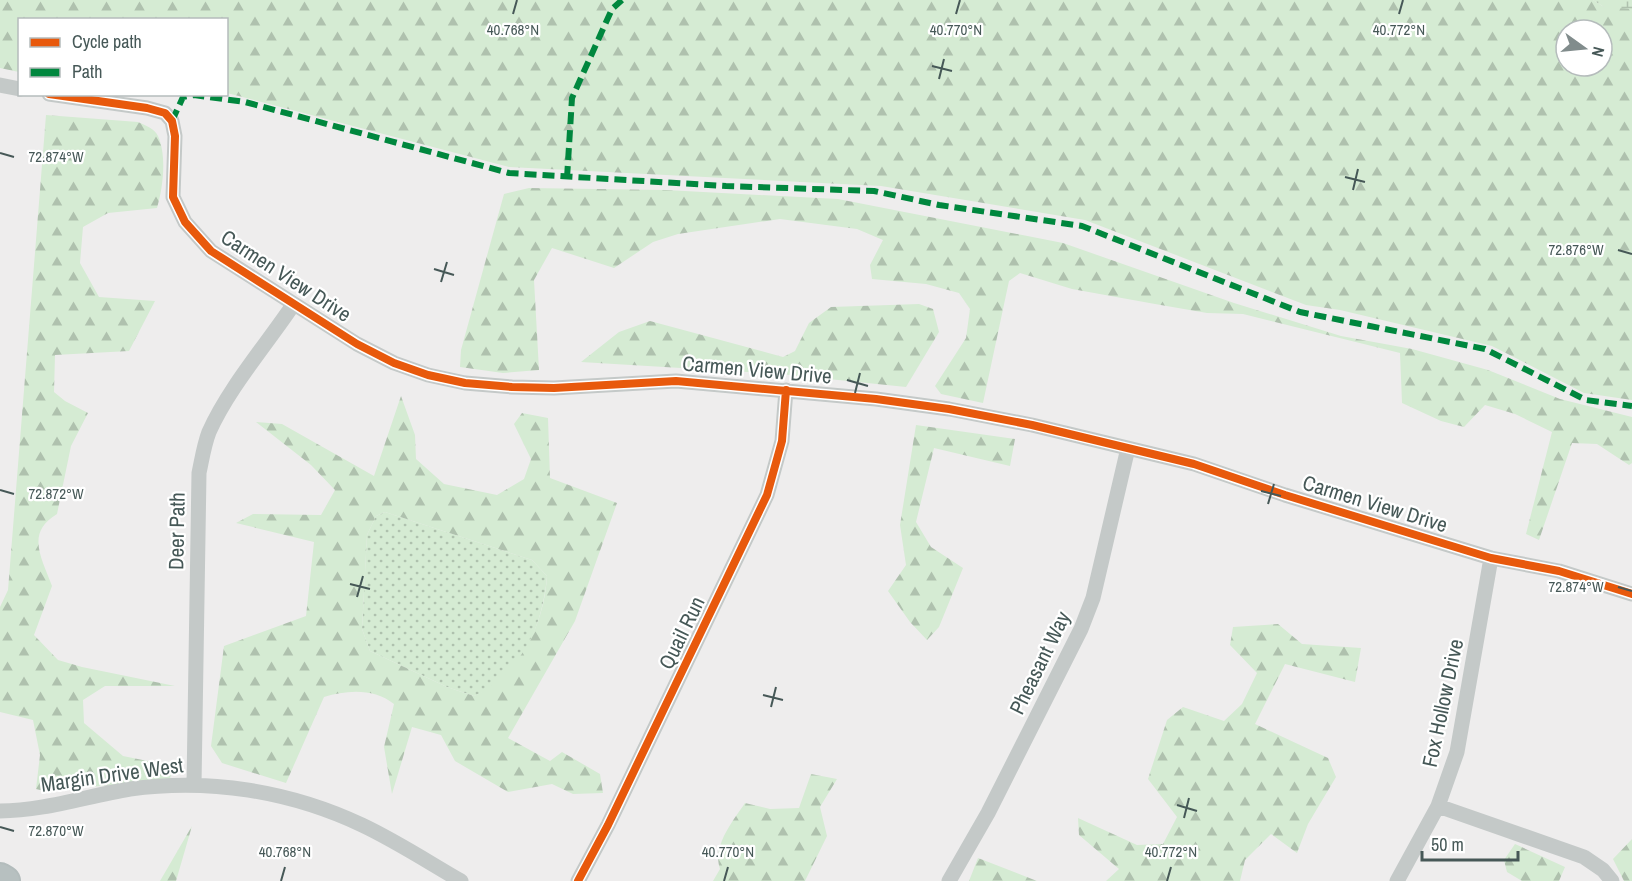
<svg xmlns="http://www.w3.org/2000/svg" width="1632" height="881" viewBox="0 0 1632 881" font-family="'Archivo Narrow',sans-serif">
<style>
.green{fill:url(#green-dots)}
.forest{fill:url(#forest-firs);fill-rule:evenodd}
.wetland{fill:url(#wetland-marsh)}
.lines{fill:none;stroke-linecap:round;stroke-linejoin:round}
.highway-casing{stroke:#b3bcbc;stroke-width:32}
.street{stroke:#c4c9c8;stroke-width:15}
.highway{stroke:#b7c0c0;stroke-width:28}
.quiet{stroke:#00873e;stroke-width:6;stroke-dasharray:12 6;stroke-linecap:butt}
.cycleway-casing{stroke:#fff;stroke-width:11}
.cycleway{stroke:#e8590c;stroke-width:8}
.ticks{fill:none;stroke:#465857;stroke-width:2}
.labels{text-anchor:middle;stroke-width:4.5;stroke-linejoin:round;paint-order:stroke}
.street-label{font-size:21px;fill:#465857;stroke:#fff}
.ticks-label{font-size:15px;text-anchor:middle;fill:#465857;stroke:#fff;stroke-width:4.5;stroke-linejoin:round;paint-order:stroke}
</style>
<defs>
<pattern id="green-dots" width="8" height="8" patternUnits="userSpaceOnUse" patternTransform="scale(1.5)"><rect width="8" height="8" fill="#d5ebd3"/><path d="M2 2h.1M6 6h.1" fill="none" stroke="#afc1ae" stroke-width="1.8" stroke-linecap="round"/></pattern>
<pattern id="forest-firs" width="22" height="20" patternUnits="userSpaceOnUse" patternTransform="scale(1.5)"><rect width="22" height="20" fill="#d5ebd3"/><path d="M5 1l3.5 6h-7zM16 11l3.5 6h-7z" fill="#afc1ae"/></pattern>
<pattern id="wetland-marsh" width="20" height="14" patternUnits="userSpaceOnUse" patternTransform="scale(1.5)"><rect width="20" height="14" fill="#d5ebd3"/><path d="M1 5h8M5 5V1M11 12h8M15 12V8" fill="none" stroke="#afc1ae"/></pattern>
</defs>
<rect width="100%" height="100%" fill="#eeeded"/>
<path class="green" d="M 385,512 L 532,560 L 547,576 C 544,614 528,663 495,686 C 489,690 481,693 474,696 L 447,687 L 370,651 L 362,629 L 367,535 L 376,516 Z"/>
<path class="forest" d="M 0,0 L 1593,0 L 1604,7 L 1632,0 L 1632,400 L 1584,393 L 1492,346 L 1340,310 L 1306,305 L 1085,220 L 881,186 L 509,167 L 227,93 L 226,20 L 20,20 L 19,72 L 0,68 ZM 1566,30 L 1602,30 L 1602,66 L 1566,66 Z
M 46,115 L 138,122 C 145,125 155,129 158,136 C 167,156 163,188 157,208 L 108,213 L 83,227 L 80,263 L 99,297 L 155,301 L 129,351 L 55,355 L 54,392 L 65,401 L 88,413 L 71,446 L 57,514 C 25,533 42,558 52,586 L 34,635 L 58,660 L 82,667 L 175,686 L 105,686 L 83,700 L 84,723 L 123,756 L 172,766 L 170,780 L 44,791 L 36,789 L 40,755 L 33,720 L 0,712 L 0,607 L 8,590 Z
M 529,188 L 666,190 L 838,199 L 1063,243 L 1234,303 L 1341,336 L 1412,349 L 1488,370 L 1560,399 L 1632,417 L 1632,463 L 1629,465 L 1597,444 L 1572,443 L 1539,540 L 1526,534 L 1552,432 L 1515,414 L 1485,405 L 1464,427 L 1441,421 L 1402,403 L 1400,353 L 1243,314 L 1207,313 L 1155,304 L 1072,289 L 1020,273 L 1009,281 L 983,403 L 941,394 L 935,386 L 966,338 L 970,309 L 959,293 L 926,284 L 872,279 L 870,265 L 883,240 L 857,229 L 780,219 L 678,234 L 653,242 L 614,268 L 552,248 L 534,280 L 539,370 L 503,373 L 460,367 L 461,350 L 504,194 Z
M 919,304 L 933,309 L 939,332 L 906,387 L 780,374 L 581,362 L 619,332 L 650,321 L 783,357 L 795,351 L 809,323 L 831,307 Z
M 401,396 L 415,435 L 416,459 L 444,484 L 497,495 L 524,479 L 531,459 L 514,424 L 522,413 L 548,418 L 550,478 L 617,503 L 575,621 L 508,738 L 550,761 L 562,752 L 600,774 L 603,793 L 573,794 L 552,784 L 508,792 L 455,761 L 441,735 L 412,727 L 392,794 L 384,747 L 394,704 C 374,688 347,690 324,697 L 286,783 L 222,763 L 211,746 L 224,646 L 306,616 L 314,542 L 236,523 L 253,514 L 321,515 L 335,490 L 311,465 L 256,422 L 282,424 L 374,476 ZM 385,512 L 532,560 L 547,576 C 544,626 519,675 474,696 L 447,687 L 370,651 L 362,629 L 367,535 L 376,516 Z
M 916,425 L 1015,439 L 1010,466 L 934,448 L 916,522 L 931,547 L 963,568 L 939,627 L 927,640 L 910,622 L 888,591 L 906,565 L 900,525 Z
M 1278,624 L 1302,644 L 1361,648 L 1355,682 L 1285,664 L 1255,724 L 1328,758 L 1336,777 L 1308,824 L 1297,853 L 1271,834 L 1245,860 L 1240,881 L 1106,881 L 1119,869 L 1079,835 L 1078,818 L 1137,845 L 1163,844 L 1177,817 L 1148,779 L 1167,720 L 1183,707 L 1224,721 L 1242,704 L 1257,673 L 1230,645 L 1233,627 Z
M 811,774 L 837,779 L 820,807 L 827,836 L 805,881 L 713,881 L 720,869 C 712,846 733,821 745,803 L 770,809 L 799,808 Z
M 192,826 L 176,881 L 160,881 Z
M 1632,839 L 1632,881 L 1624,881 L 1613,859 Z
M 1515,844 L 1565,867 L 1559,881 L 1522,881 L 1507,872 L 1504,860 Z
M 978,858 L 1037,881 L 969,881 Z"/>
<path class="wetland" d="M 1593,0 L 1632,0 L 1632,9 L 1604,7 Z"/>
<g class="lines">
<defs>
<path id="highway" d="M 0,878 L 5,881"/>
</defs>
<use href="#highway" class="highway-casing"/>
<path class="street" d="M 0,85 L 20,89
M 49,94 L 147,108 L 165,113 L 172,121 L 175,136 L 173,197 L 185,222 L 211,251 L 357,344 L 394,363 L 428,375 L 465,383 L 512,387 L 554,388 L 676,381 L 876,399 L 949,409 L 1032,425 L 1194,464 L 1285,495 L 1491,558 L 1559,571 L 1632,594
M 194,785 L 199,473 C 202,459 204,445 209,432 C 228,389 266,345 293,305
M 1438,806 L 1584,857 L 1603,870 L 1612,881
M 0,811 C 44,811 87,796 130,789 C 209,778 290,791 362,825 C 396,841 428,862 461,881
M 578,881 L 608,825 L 767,495 L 782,441 L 786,390
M 949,881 L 988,813 L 1081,629 L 1093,598 L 1128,448
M 1397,881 L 1438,806 L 1457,752 L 1491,558"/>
<use href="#highway" class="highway"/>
<path class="quiet" d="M 172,121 L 183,97 L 194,95 L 245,102 L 509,173 L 726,186 L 874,191 L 939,205 L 1082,226 L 1300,312 L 1485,349 L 1586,400 L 1632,406
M 567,178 L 572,98 L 612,9 L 622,0"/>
<defs>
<path id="cycleway" d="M 49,94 L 147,108 L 165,113 L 172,121 L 175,136 L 173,197 L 185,222 L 211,251 L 357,344 L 394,363 L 428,375 L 465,383 L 512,387 L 554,388 L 676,381 L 876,399 L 949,409 L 1032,425 L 1194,464 L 1285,495 L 1491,558 L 1559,571 L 1632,594
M 578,881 L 608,825 L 767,495 L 782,441 L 786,390"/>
</defs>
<use href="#cycleway" class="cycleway-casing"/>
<use href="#cycleway" class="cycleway"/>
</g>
<path class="ticks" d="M 513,14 L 517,0M 956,14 L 960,0M 1399,14 L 1403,0M 932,66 L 952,71M 939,79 L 944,59M 0,153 L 14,157M 1345,177 L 1365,182M 1353,190 L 1358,169M 1618,250 L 1632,254M 434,269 L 454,275M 441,282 L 447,262M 847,380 L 868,386M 855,393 L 860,373M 0,490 L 14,494M 1261,491 L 1281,496M 1268,504 L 1274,484M 350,584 L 370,589M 1618,587 L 1632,591M 357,597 L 363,576M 763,695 L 783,700M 771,707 L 776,687M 1177,805 L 1197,811M 1184,818 L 1189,798M 0,827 L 14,831M 281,881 L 285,867M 724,881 L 728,867M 1167,881 L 1171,867"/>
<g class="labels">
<g class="street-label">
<text transform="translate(286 276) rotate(33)" y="7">Carmen View Drive</text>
<text transform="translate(757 370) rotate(5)" y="7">Carmen View Drive</text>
<text transform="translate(1375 504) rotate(17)" y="7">Carmen View Drive</text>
<text transform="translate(177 531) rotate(-89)" y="7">Deer Path</text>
<text transform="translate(682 633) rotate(-64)" y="7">Quail Run</text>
<text transform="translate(1040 663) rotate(-64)" y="7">Pheasant Way</text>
<text transform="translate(1443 703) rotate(-78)" y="7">Fox Hollow Drive</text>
<text transform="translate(112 775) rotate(-8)" y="7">Margin Drive West</text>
</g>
</g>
<g class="ticks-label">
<text x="513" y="35">40.768°N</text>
<text x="956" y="35">40.770°N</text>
<text x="1399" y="35">40.772°N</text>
<text x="56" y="162">72.874°W</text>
<text x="1576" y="255">72.876°W</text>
<text x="56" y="499">72.872°W</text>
<text x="1576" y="592">72.874°W</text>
<text x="56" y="836">72.870°W</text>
<text x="285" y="857">40.768°N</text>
<text x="728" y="857">40.770°N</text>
<text x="1171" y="857">40.772°N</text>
</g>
<rect x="18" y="18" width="210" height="78" fill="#ffffff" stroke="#b5bcbc" stroke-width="1.5"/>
<rect x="30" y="38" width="30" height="9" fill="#e8590c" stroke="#b5bcbc" stroke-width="1.5"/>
<text x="72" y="48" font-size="18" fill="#465857">Cycle path</text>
<rect x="30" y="68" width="30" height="9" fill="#00873e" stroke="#b5bcbc" stroke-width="1.5"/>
<text x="72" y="78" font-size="18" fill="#465857">Path</text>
<g transform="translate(1584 48) rotate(105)"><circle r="28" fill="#ffffff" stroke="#b5bcbc" stroke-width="1.5"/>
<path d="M0-4.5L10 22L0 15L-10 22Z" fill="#818c8c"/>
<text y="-9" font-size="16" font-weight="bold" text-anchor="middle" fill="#465857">N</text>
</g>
<path d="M1422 851v9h96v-9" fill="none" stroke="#465857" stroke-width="3"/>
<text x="1431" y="851" font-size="18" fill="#465857" stroke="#ffffff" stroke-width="4.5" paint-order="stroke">50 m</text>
</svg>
